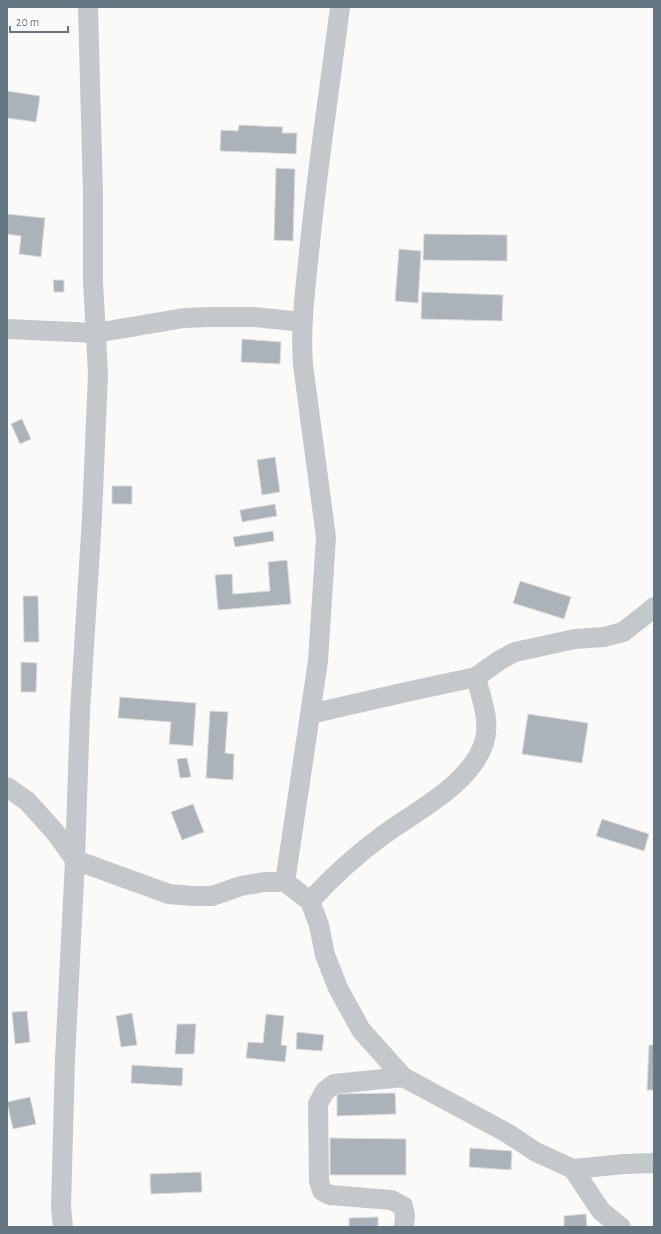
<svg xmlns="http://www.w3.org/2000/svg" width="661" height="1234" viewBox="0 0 661 1234" font-family="'Alegreya Sans',sans-serif">
<style>
.building{fill:#aab3b9;stroke:#dcdcda}
.lines{fill:none;stroke-linecap:round;stroke-linejoin:round}
.minor{stroke:#c3c8cc;stroke-width:20}
</style>
<rect width="100%" height="100%" fill="#fafaf8"/>
<path class="building" d="M 7,91 L 40,96 L 36,122 L 7,118 Z
M 239,125 L 283,127 L 282,133 L 297,133 L 296,154 L 220,151 L 221,130 L 238,131 Z
M 276,168 L 295,169 L 293,241 L 274,240 Z
M 7,214 L 45,218 L 41,257 L 19,254 L 21,236 L 7,234 Z
M 424,234 L 507,235 L 507,261 L 423,260 Z
M 399,249 L 421,251 L 418,303 L 395,301 Z
M 53,280 L 64,280 L 64,292 L 54,292 Z
M 422,292 L 503,295 L 502,321 L 421,319 Z
M 242,339 L 281,342 L 280,364 L 241,362 Z
M 22,419 L 31,439 L 20,444 L 11,424 Z
M 275,457 L 280,492 L 262,495 L 257,460 Z
M 112,486 L 132,486 L 132,504 L 112,504 Z
M 275,504 L 277,516 L 242,522 L 240,510 Z
M 273,531 L 274,541 L 235,547 L 233,537 Z
M 287,560 L 291,604 L 218,610 L 215,575 L 232,574 L 233,594 L 270,591 L 268,562 Z
M 520,581 L 571,597 L 564,619 L 513,603 Z
M 23,596 L 38,596 L 39,642 L 24,642 Z
M 21,662 L 37,663 L 36,692 L 21,692 Z
M 120,697 L 196,703 L 193,746 L 169,744 L 171,722 L 118,718 Z
M 210,711 L 228,712 L 225,753 L 234,754 L 233,780 L 206,778 Z
M 528,714 L 588,723 L 582,763 L 522,754 Z
M 187,758 L 191,777 L 180,778 L 177,759 Z
M 193,804 L 204,832 L 182,840 L 171,812 Z
M 602,819 L 649,834 L 644,851 L 596,836 Z
M 27,1011 L 30,1042 L 15,1044 L 12,1012 Z
M 132,1013 L 137,1045 L 121,1047 L 116,1016 Z
M 266,1014 L 284,1016 L 281,1045 L 287,1046 L 285,1062 L 246,1058 L 248,1042 L 263,1043 Z
M 177,1024 L 196,1024 L 194,1054 L 175,1054 Z
M 297,1032 L 324,1035 L 322,1051 L 296,1049 Z
M 649,1045 L 654,1045 L 654,1090 L 647,1090 Z
M 132,1065 L 183,1068 L 182,1086 L 131,1083 Z
M 395,1093 L 396,1114 L 337,1116 L 337,1094 Z
M 30,1097 L 36,1124 L 13,1129 L 7,1102 Z
M 330,1138 L 406,1139 L 406,1175 L 330,1175 Z
M 470,1148 L 512,1151 L 511,1170 L 469,1167 Z
M 201,1172 L 202,1192 L 151,1194 L 150,1174 Z
M 586,1214 L 587,1227 L 564,1227 L 564,1216 Z
M 378,1217 L 378,1227 L 349,1227 L 349,1218 Z"/>
<g class="lines">
<path class="minor" d="M 7,329 L 96,333 L 184,318 L 209,317 L 254,317 L 302,322
M 310,714 L 411,691 L 476,677 L 500,660 L 515,652 L 575,639 L 604,637 L 623,632 L 646,614 L 654,607
M 7,787 L 27,801 L 55,832 L 75,860 L 169,894 L 192,896 L 212,896 L 241,886 L 264,882 L 285,882 L 310,901 L 319,925 L 325,955 L 338,988 L 361,1030 L 403,1077 L 507,1133 L 536,1152 L 573,1169 L 624,1164 L 654,1163
M 285,882 L 318,661 L 326,537 L 303,365 C 300,324 306,284 310,243 C 318,164 330,86 340,7
M 310,901 C 332,877 356,855 382,836 C 416,811 470,785 484,743 C 491,721 481,698 476,677
M 403,1077 L 334,1084 L 325,1091 L 318,1104 L 319,1181 L 322,1191 L 330,1195 L 391,1200 L 403,1206 L 405,1216 L 404,1227
M 573,1169 L 601,1211 L 621,1227
M 63,1227 L 61,1207 L 65,1059 L 75,860 L 80,712 L 92,517 L 98,374 L 93,281 L 93,195 L 88,7"/>
</g>
<rect width="661" height="1234" fill="none" stroke="#657683" stroke-width="16"/>
<path d="M10 26v6h58v-6" fill="none" stroke="#657683" stroke-width="2"/>
<text x="16" y="26" font-size="12" fill="#657683" stroke="#ffffff" stroke-width="3" paint-order="stroke">20 m</text>
</svg>
